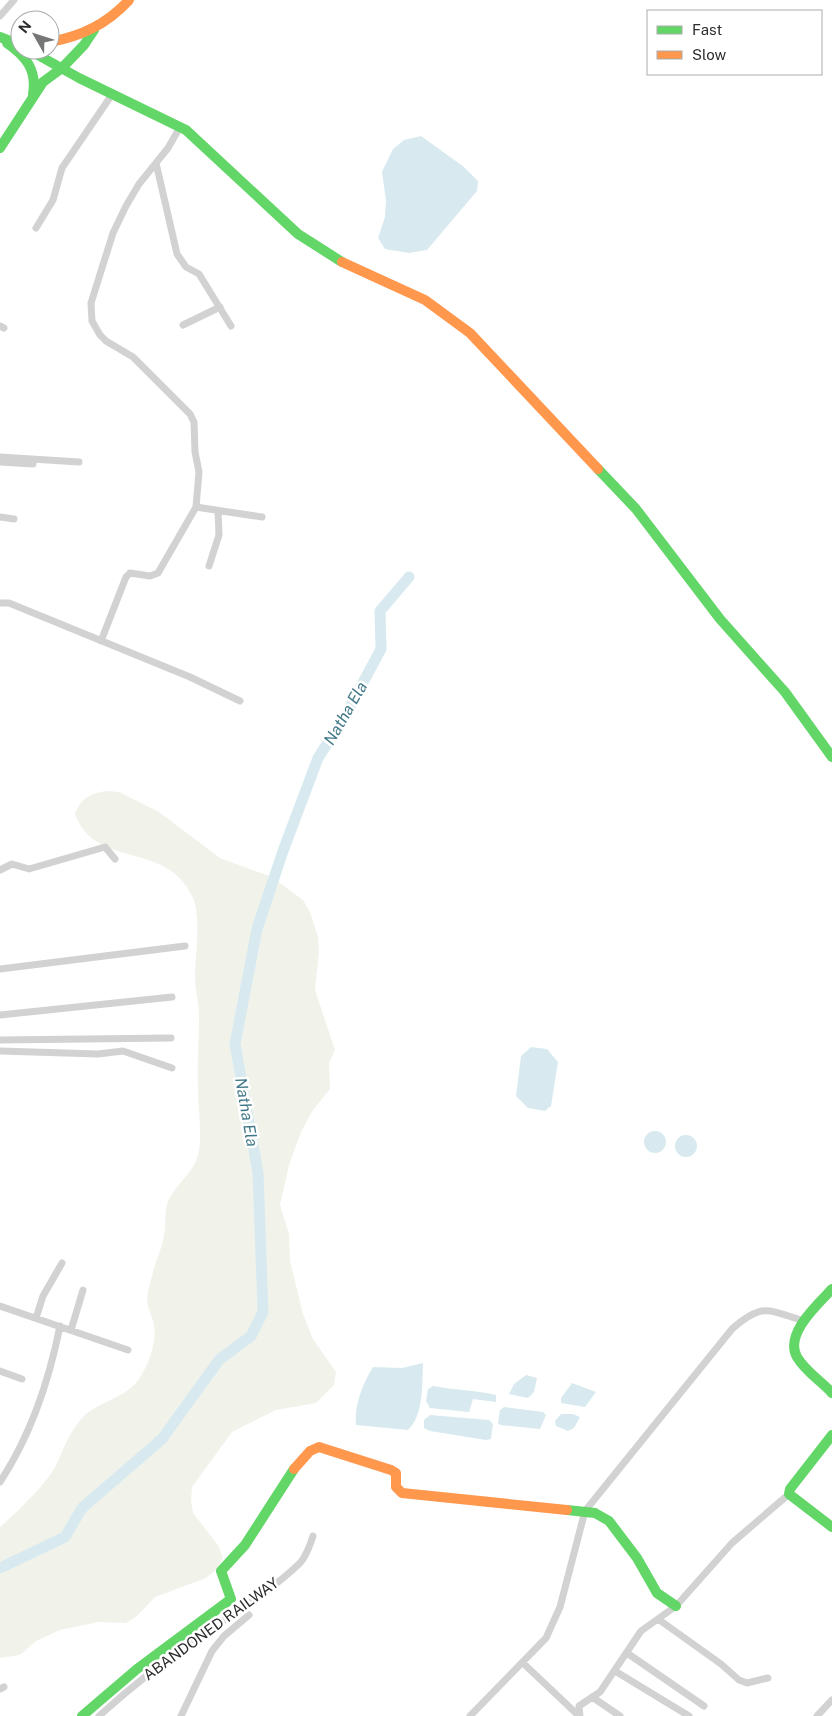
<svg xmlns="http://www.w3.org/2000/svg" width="832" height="1716" viewBox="0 0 832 1716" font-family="'Public Sans',sans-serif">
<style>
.green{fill:#f1f3eb}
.water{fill:#d8eaef}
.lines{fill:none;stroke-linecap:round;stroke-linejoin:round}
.river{stroke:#d8eaef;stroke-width:11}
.street{stroke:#d2d2d2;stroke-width:7}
.fast{stroke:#63d668;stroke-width:10}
.slow{stroke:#ff974d;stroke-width:10}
.labels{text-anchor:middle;stroke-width:5;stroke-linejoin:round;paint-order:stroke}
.street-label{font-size:15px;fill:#2d2d2d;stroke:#fff}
.water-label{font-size:16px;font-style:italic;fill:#417888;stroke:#fff}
</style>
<rect width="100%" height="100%" fill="#fff"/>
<path class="green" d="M 106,791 L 119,792 L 159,812 L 220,858 L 272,877 L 303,900 L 310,912 L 318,937 L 319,951 L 315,990 L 335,1050 L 329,1063 L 330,1089 L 313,1110 L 301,1132 L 289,1165 L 280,1205 L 289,1234 L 290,1261 L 303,1314 L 313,1339 L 336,1372 L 334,1385 L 316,1403 L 276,1410 L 232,1432 L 192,1487 L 191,1500 L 193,1513 L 218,1545 L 223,1558 L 216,1570 L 206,1578 L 155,1597 L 137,1616 L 126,1623 L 98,1622 L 60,1630 L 36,1641 L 20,1655 L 0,1658 L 0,1527 C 15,1514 46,1484 55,1467 C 64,1449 68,1434 82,1418 C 98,1401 125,1399 139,1379 C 148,1366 157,1342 154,1326 C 153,1318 148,1310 147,1301 C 147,1294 150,1283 152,1276 C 155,1262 162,1249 164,1235 C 167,1222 163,1209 170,1197 C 180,1180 196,1171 199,1150 C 202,1131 198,1109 198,1089 C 197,1065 199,1040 199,1016 C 199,1003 195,990 195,977 C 195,954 202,916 192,896 C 166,840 95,870 75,814 C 81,798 89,794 106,791 Z"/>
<path class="water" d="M 421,136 L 464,167 L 478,181 L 477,191 L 427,250 L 409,253 L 385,249 L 378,238 L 385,217 L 386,201 L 382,172 L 393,149 L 404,140 Z
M 531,1047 L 547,1049 L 558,1062 L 551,1106 L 545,1111 L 528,1108 L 516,1096 L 521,1056 Z
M644 1142a11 11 0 1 1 22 0a11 11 0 1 1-22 0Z
M675 1146a11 11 0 1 1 22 0a11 11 0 1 1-22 0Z
M 423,1363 C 422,1384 424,1415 408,1430 L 356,1425 C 354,1405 363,1383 373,1367 L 402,1368 Z
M 526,1375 L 537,1378 L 534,1392 L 528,1398 L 509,1394 L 514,1384 Z
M 572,1383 L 596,1392 L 585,1407 L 561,1403 L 561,1398 Z
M 433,1386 C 455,1390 474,1390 496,1395 L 496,1402 L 473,1399 L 469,1412 L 430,1408 L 426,1401 L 428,1389 Z
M 504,1407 L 543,1412 L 546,1415 L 540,1429 L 500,1425 L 498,1423 L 500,1410 Z
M 561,1414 L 573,1414 L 580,1417 L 574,1428 L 568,1431 L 556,1426 L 555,1421 Z
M 430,1415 L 489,1420 L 493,1424 L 491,1439 L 486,1440 L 430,1431 L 424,1428 L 424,1420 Z"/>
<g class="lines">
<path class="river" d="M 0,1568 L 65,1537 L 82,1508 L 162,1439 L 219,1360 L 251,1336 L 263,1312 L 258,1173 L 235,1044 L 257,929 L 283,851 L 318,758 L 345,716 L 381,649 L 380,611 L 409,577"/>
<path class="street" d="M 0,16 L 14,0
M 156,163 L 177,254 L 186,267 L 199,274 L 231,326
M 36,228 L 53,200 L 62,168 L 113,93
M 183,325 L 220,307
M 0,326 L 4,328
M 0,457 L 79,462
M 0,462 L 33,464
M 196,507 L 262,517
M 0,517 L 14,519
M 209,566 L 219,535 L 218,511
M 0,603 L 9,603 L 190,677 L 240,701
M 101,641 L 126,577 L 130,573 L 150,576 L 158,573 L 196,507 L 199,472 L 195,452 L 194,422 L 190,414 L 133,357 L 106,341 L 100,335 L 92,321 L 91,303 L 113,233 L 126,206 L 139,184 L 168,148 L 180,127
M 0,870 L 12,864 L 29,869 L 105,847 L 115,859
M 0,969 L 185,946
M 0,1015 L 172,997
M 0,1040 L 171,1038
M 0,1051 L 98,1054 L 123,1051 L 172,1068
M 0,1306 L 128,1350
M 36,1318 L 43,1296 L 62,1263
M 71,1330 L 83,1290
M 0,1371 L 22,1379
M 0,1482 C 31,1435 49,1381 60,1326
M 658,1619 L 721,1664 L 739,1680 L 747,1683 L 768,1678
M 627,1653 L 704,1706
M 523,1663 L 579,1716
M 615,1671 L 689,1716
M 0,1689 L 4,1687
M 592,1697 L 620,1716
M 99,1716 C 130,1688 164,1661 198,1638 C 232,1614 270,1592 300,1563 C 307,1555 310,1545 313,1536
M 181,1716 L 212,1651 L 224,1636 L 249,1615
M 470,1716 L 546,1638 L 560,1607 L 585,1511 L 732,1329 C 763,1302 768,1310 804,1321
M 580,1716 L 579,1706 L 600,1692 L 641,1631 L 676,1606 L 732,1543 L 789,1494
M 817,1716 L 832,1700"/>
<path class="fast" d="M 0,37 L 20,45
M 7,43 C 26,56 37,70 33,94
M 29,50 L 79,78 L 186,130 L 298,234 L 342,262
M 62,68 L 84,45 L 94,30
M 0,148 L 43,82 L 62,68
M 598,469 L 636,509 L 720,619 L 785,692 L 832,757
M 832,1289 C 818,1304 784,1334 797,1357 C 805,1371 821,1381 832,1393
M 832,1435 L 790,1489 L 789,1494 L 832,1527
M 567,1510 L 595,1513 L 609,1521 L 637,1558 L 657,1593 L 676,1606
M 82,1716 L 137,1669 L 231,1599 L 221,1571 L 245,1545 L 294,1469"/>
<path class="slow" d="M 50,42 C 82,36 107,24 129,0
M 342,262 L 425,300 L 470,333 L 598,469
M 294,1469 L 310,1451 L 319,1447 L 391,1470 L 396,1473 L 396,1487 L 402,1493 L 567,1510"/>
</g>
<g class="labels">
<g class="street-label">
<text transform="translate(211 1629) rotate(-36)" y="5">ABANDONED RAILWAY</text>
</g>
<g class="water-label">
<text transform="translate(345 713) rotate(-60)" y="6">Natha Ela</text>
<text transform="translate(247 1112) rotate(80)" y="6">Natha Ela</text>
</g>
</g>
<rect x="647" y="10" width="175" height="65" fill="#ffffff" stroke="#ababab"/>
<rect x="657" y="26" width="25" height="8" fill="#63d668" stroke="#ababab"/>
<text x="692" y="35" font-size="15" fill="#2d2d2d">Fast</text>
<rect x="657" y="51" width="25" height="8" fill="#ff974d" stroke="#ababab"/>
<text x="692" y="60" font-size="15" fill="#2d2d2d">Slow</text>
<g transform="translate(35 35) rotate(309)"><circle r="24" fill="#ffffff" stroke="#ababab"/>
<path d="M0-4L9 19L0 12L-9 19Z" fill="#767676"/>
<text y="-8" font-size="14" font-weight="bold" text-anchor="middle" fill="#2d2d2d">N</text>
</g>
</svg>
